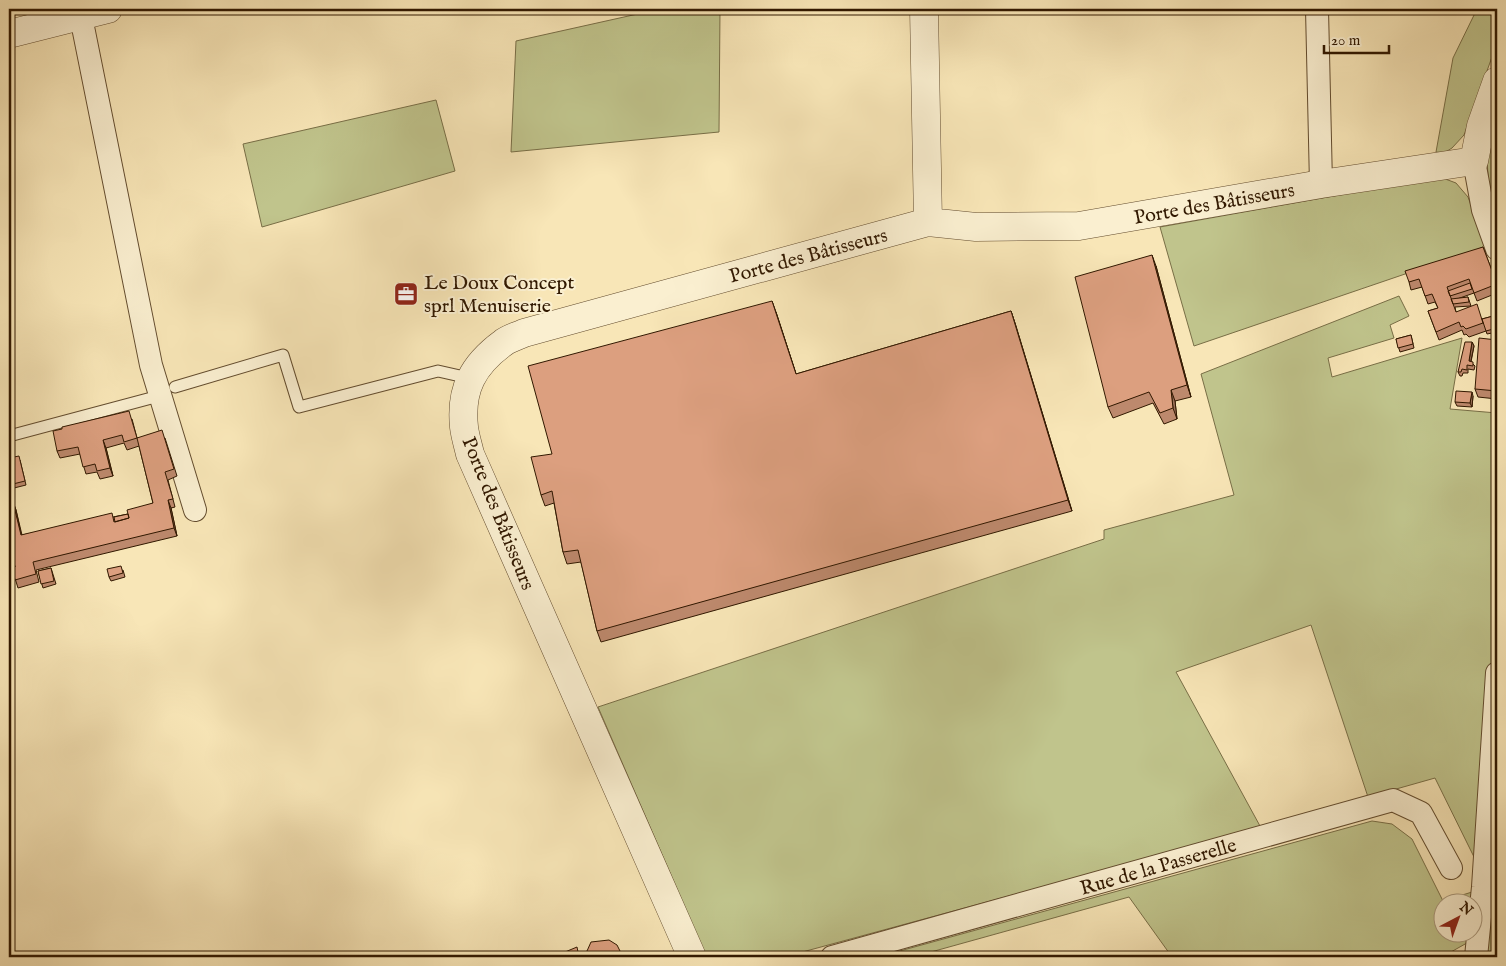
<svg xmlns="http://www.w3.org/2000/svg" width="1506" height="966" viewBox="0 0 1506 966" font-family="'IM FELL English',serif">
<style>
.green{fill:#c0c48c;stroke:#786e46;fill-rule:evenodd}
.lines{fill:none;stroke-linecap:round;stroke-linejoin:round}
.service-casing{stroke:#634c2e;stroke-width:13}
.minor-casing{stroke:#634c2e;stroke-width:24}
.tertiary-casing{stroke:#634c2e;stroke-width:29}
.service{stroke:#faefd0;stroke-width:11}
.minor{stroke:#faefd0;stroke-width:22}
.tertiary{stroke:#faefd0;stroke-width:28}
.wall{fill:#bd896d;stroke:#311800}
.shaded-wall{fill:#9a6f59;stroke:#311800}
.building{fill:#dc9f7f;stroke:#311800}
.labels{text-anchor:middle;stroke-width:4;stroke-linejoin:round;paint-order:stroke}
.street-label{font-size:20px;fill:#311800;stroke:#faefd0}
.poi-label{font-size:20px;fill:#311800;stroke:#faefd0;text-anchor:start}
</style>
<rect width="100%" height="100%" fill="#f8e6b7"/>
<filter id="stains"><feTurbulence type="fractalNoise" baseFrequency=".004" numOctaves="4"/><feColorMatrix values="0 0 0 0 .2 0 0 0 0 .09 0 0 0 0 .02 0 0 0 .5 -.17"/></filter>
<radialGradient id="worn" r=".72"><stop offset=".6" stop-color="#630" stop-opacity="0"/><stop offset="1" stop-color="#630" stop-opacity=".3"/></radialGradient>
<path class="green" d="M 660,9 L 720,9 L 719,132 L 511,152 L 516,41 Z
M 1477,9 L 1497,9 L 1497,43 L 1464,135 L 1452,148 L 1444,153 L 1436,152 L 1453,58 Z
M 436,100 L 455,171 L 262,227 L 243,144 Z
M 1497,110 L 1497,233 L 1489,193 L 1487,159 Z
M 1440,177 L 1456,183 L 1468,197 L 1488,251 L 1408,273 L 1194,346 L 1160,227 Z
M 1399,296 L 1409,316 L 1390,325 L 1394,338 L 1328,358 L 1332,377 L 1462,338 L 1450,409 L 1497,413 L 1497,588 L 1474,939 L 1442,957 L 1172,957 L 1129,897 L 913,957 L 878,957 L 1372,821 L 1392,824 L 1412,839 L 1443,901 L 1472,892 L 1475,859 L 1435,778 L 1368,797 L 1311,625 L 1176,672 L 1260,826 L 1116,867 L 784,957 L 706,956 L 598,707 L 1104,539 L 1104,530 L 1234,495 L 1201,374 ZM 1444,904 L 1474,904 L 1474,934 L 1444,934 Z
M 1497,768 L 1497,901 L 1491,957 L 1479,957 Z"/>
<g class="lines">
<defs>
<path id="service" d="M 175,387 L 283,355 L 299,407 L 438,371 L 469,378
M 9,436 L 159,396"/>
<path id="minor" d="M 1317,9 L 1321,184
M 81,17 L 151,365 L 195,510
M 1474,161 L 1483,210 L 1497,249
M 832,957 L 1393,800 L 1421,813 L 1451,868
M 1476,957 L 1483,887 L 1497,673"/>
<path id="tertiary" d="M 924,9 L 928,222
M 9,34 L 108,9
M 692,957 L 470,454 C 468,445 465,436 464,427 C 460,389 473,365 503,343 C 509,338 518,336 524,333 L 928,222 L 976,227 L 1079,226 L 1321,184 L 1474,161 L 1481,126 L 1497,81"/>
</defs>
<use href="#service" class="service-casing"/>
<use href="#minor" class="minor-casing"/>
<use href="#tertiary" class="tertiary-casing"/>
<use href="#service" class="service"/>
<use href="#minor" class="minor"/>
<use href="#tertiary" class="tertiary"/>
</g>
<path class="wall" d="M 1483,247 L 1497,284 L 1497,293 L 1477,301 L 1474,293 L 1457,299 L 1468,297 L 1471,306 L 1455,307 L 1456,312 L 1482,319 L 1497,315 L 1497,332 L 1487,334 L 1486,331 L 1469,337 L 1466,334 L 1464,335 L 1462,330 L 1439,340 L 1428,311 L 1438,308 L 1435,302 L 1428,304 L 1422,287 L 1411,290 L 1409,282 Z
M 1156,266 L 1191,397 L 1175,401 L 1177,419 L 1164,424 L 1153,403 L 1113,418 L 1108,407 Z
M 1011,311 L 1015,323 L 1072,511 L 601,642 L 597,631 L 581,562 L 567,564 L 563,552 L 554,503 L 545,506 L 541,495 L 776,312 L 796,374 Z
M 1411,335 L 1414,348 L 1400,352 L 1396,339 Z
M 1497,340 L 1497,399 L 1478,397 L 1475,389 Z
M 1472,342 L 1474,346 L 1471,362 L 1475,366 L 1474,370 L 1468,369 L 1468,373 L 1463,373 L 1462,376 L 1460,376 L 1458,372 Z
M 1473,396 L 1472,407 L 1457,406 L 1455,402 Z
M 132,419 L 137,438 L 165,438 L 177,476 L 168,480 L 175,507 L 171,508 L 177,536 L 36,570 L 39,582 L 18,588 L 14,575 L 9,576 L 9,503 L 13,502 L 16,510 L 22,535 L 128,514 L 153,503 L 139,446 L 127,450 L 124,443 L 106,448 L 113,476 L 100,479 L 97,472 L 86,474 L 80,454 L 60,458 L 57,451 Z
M 20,460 L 26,485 L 10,489 L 9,485 Z
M 51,568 L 56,584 L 43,588 L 38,571 Z
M 123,570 L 125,577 L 111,581 L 109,577 Z"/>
<path class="shaded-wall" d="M 1152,255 L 1156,266 L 1191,397 L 1187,385 Z
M 772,301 L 776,312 L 800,386 L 796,374 Z
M 1011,311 L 1015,323 L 1072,511 L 1068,500 Z
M 1472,342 L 1474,346 L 1470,365 L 1469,361 Z
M 1171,390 L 1175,401 L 1177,419 L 1173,408 Z
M 1472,392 L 1473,396 L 1472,407 L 1470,403 Z
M 103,440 L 106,448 L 113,476 L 110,468 Z
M 168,500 L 171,508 L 177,536 L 174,528 Z
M 13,502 L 16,510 L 23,543 L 21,535 Z"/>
<path class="building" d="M 1483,247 L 1497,284 L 1474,293 L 1469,279 L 1447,287 L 1456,312 L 1477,304 L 1483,323 L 1466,329 L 1463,326 L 1461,327 L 1459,322 L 1436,332 L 1428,311 L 1438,308 L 1432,294 L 1425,296 L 1419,279 L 1409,282 L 1405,271 Z
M 1152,255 L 1187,385 L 1171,390 L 1173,408 L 1160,413 L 1149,392 L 1108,407 L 1075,277 Z
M 1470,283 L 1472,289 L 1450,296 L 1448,291 Z
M 1468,297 L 1469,302 L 1453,304 L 1451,299 Z
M 772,301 L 796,374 L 1011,311 L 1068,500 L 597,631 L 578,550 L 563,552 L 552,491 L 541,495 L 531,457 L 552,454 L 528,366 Z
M 1497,315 L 1497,328 L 1486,331 L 1482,319 Z
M 1411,335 L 1413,344 L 1398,348 L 1396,339 Z
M 1479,338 L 1497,340 L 1497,391 L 1475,389 Z
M 1465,342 L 1472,342 L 1469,361 L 1473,362 L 1473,366 L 1467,365 L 1467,370 L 1462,369 L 1461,372 L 1458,372 Z
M 1456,391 L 1472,392 L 1470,403 L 1455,402 Z
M 129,411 L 137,438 L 162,430 L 174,469 L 165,472 L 173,499 L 168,500 L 174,528 L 33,562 L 36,574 L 15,580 L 12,567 L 15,567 L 10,547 L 9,547 L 9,503 L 13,502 L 21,535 L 112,513 L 114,522 L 129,518 L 127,510 L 153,503 L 137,438 L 124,442 L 122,435 L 103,440 L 110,468 L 97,471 L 95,464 L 83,467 L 78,447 L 57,451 L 53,431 L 62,429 L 62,427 Z
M 19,456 L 25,481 L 9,485 L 9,458 Z
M 128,514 L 129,518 L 115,522 L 114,517 Z
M 9,551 L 11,551 L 15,567 L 12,567 L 13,571 L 9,572 Z
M 121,566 L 123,573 L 109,577 L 107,569 Z
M 51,568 L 54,581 L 41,584 L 38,571 Z
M 609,940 L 617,945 L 623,957 L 553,957 L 577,947 L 579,957 L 587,951 L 591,942 Z"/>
<defs>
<symbol id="office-square" viewBox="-11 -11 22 22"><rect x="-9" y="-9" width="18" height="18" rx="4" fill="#8f2418" stroke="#faefd0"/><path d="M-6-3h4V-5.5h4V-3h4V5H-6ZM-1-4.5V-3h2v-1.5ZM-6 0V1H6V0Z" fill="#fff"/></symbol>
</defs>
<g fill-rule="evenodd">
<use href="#office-square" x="392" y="280" width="28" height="28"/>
</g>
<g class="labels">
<g class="street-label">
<text transform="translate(1214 203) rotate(-10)" y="7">Porte des Bâtisseurs</text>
<text transform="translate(808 255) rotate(-15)" y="7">Porte des Bâtisseurs</text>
<text transform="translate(499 513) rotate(68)" y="7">Porte des Bâtisseurs</text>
<text transform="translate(1158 866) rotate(-16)" y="7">Rue de la Passerelle</text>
</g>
<g class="poi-label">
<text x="424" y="289">Le Doux Concept<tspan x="424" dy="23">sprl Menuiserie</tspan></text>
</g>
</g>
<rect width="1506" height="966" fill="none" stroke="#f8e6b7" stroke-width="30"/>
<rect x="10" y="10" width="1486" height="946" fill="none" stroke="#311800" stroke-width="2.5"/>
<rect x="15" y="15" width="1476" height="936" fill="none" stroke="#311800"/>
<g transform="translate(1458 918) rotate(41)"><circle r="24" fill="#faefd0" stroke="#aa997d"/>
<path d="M0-4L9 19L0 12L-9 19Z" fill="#8f2418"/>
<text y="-8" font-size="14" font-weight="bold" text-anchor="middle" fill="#311800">N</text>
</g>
<path d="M1324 45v8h65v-8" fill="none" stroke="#311800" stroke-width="2.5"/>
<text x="1331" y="45" font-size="15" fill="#311800" stroke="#faefd0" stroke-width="4" paint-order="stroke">20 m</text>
<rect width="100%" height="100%" filter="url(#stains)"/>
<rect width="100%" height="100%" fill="url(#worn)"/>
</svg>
